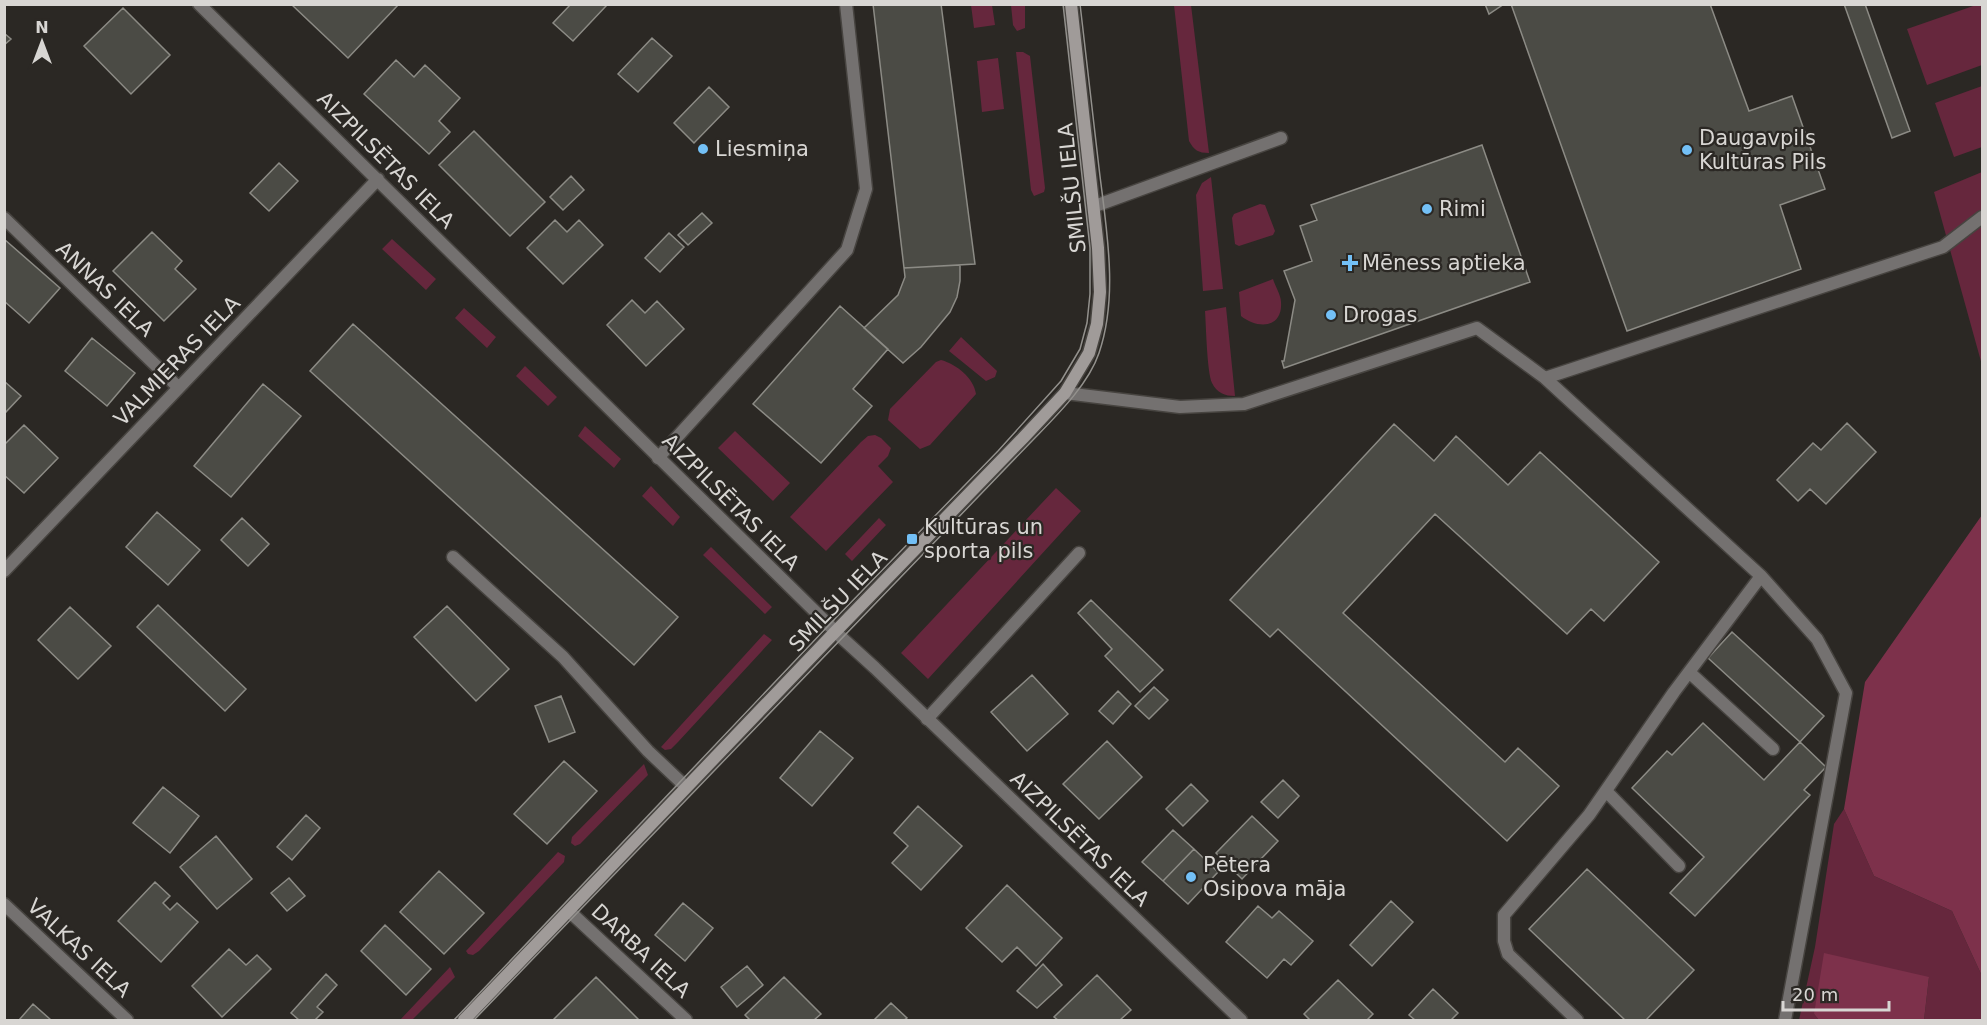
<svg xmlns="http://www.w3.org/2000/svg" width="1987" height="1025" viewBox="0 0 1987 1025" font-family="'DejaVu Sans',sans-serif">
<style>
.green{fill:#66273d}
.forest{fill:#7d314b}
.building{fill:#4b4b45;stroke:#8c8b85;stroke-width:1.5}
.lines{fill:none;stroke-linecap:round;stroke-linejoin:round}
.lane-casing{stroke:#474440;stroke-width:15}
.street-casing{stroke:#474440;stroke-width:15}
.secondary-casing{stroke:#474440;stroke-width:15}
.lane{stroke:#747170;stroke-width:12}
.street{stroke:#747170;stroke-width:12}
.secondary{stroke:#a09b99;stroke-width:12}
.tram{stroke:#93918d;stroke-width:1.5}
.poi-dot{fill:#73c0f6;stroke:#2b2824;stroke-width:2}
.labels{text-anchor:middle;stroke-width:4.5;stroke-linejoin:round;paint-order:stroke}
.poi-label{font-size:21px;fill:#d8d6d3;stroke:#2b2824;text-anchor:start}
.street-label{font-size:21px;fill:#d8d6d3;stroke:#2b2824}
</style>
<rect width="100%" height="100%" fill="#2b2824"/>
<path class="green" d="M 1979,4 L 1982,5 L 1982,65 L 1927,85 L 1907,29 Z
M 971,5 L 992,5 L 995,25 L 974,28 Z
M 1011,5 L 1025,5 L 1025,28 L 1017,31 L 1013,25 Z
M 1174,5 L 1191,5 L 1209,153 C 1198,153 1194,150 1189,141 Z
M 1016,52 L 1023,52 L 1030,56 L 1045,188 L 1044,192 L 1034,196 L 1031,190 Z
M 998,58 L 1004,109 L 982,112 L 977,61 Z
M 1982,86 L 1982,147 L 1954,157 L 1935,103 Z
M 1982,172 L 1982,365 L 1934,192 Z
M 1211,177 L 1223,289 L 1203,291 L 1196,195 L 1202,183 Z
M 1260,204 L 1265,205 L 1275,231 L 1273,235 L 1239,246 L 1235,244 L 1232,218 L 1234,214 Z
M 392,239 L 436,279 L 426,290 L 382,249 Z
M 1273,279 C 1275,286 1281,295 1281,302 C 1283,329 1257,329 1241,316 L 1239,292 Z
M 1226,307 L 1235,396 C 1225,396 1217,393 1212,383 C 1207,372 1206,325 1205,311 Z
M 464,308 L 496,337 L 487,348 L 455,318 Z
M 961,337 L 997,371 L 995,377 L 986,381 L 949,351 Z
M 941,360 C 956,364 974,378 976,394 L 930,445 L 920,449 L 888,420 L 890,409 L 936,362 Z
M 525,366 L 557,397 L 548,406 L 516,376 Z
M 585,426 L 621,459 L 614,468 L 578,436 Z
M 735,431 L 790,483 L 773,501 L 718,448 Z
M 875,435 L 881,438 L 891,448 L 888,456 L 878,466 L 893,482 L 826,551 L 790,517 L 861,442 L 868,436 Z
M 651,486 L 680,517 L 673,526 L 642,496 Z
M 1056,488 L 1081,511 L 928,679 L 901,653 Z
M 879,518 L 886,525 L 852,561 L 845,554 Z
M 711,547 L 772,607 L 765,614 L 703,555 Z
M 764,634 L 772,640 L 678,742 L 671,749 L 665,750 L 661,747 Z
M 644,764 L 648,775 L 580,844 L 575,846 L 571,843 L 572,837 Z
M 1844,809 L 1874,876 L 1952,911 L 1982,976 L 1982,1020 L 1924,1020 L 1929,977 L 1814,1014 L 1819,1020 L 1799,1020 L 1815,947 L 1834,824 Z
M 558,852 L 565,856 L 564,862 L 479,951 L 473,955 L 468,954 L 466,951 Z
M 450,967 L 455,977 L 412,1020 L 400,1020 Z"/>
<path class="forest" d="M 1982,515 L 1982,976 L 1952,911 L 1874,876 L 1844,809 L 1865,682 Z
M 1824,953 L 1929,977 L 1924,1020 L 1819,1020 L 1814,1014 Z"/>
<path class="building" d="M 291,4 L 399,4 L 348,58 Z
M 571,4 L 607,5 L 573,41 L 553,23 Z
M 873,4 L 941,4 L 975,264 L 904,268 Z
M 1485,4 L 1504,4 L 1489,14 Z
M 1511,4 L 1710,4 L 1749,111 L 1792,96 L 1825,189 L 1780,205 L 1801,269 L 1627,331 Z
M 1844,4 L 1865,4 L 1910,131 L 1892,138 Z
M 123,8 L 170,55 L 131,94 L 84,46 Z
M 4,33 L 11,39 L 4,45 Z
M 652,38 L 672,56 L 638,92 L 618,74 Z
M 396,60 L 414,77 L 425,65 L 460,98 L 439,121 L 450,132 L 429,154 L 364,94 Z
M 709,87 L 729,107 L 694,143 L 674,123 Z
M 474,131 L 545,202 L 510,236 L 439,165 Z
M 1482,145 L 1530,282 L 1284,368 L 1282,361 L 1284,361 L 1295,300 L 1284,271 L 1312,261 L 1300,226 L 1317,220 L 1311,205 Z
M 279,163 L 298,181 L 269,211 L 250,193 Z
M 571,176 L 584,190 L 563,210 L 550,197 Z
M 702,213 L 712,223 L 688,245 L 678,235 Z
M 555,220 L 567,232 L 579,220 L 603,245 L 563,284 L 527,248 Z
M 152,232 L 182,261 L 175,269 L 196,289 L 164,321 L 113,271 Z
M 669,233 L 684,247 L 660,272 L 645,258 Z
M 4,239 L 60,288 L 29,323 L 4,301 Z
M 960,265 L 960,281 L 957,297 L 950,312 L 921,347 L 903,363 L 864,328 L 898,295 L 905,277 L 904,268 Z
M 632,300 L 645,313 L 657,301 L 684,329 L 646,366 L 607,325 Z
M 840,306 L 888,349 L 853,389 L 872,406 L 821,463 L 753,404 Z
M 353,324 L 678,617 L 634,665 L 310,371 Z
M 92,338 L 135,373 L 107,406 L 65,371 Z
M 4,381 L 21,396 L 4,414 Z
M 263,384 L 301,416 L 231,497 L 194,466 Z
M 1847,423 L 1876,452 L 1826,504 L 1810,489 L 1798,501 L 1777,480 L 1813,443 L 1821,450 Z
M 1394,424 L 1434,461 L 1456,436 L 1508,485 L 1540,452 L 1659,562 L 1604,621 L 1591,609 L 1567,634 L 1435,514 L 1343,613 L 1505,762 L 1518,748 L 1559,786 L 1507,841 L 1278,629 L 1270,637 L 1230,600 Z
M 24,425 L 58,458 L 24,493 L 4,475 L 4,445 Z
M 157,512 L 200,550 L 168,585 L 126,547 Z
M 242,518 L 269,544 L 248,566 L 221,540 Z
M 1091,600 L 1163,670 L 1140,692 L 1105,656 L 1112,649 L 1078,613 Z
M 158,605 L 246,689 L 225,711 L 137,627 Z
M 447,606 L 509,669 L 476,701 L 414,637 Z
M 70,607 L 111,646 L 78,679 L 38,640 Z
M 1732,632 L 1824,716 L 1800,742 L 1708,658 Z
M 1032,675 L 1068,714 L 1027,751 L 991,712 Z
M 1154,687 L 1168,700 L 1149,719 L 1135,706 Z
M 1118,691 L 1131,704 L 1113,724 L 1099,711 Z
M 561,696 L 575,732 L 549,742 L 535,706 Z
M 1703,723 L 1764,780 L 1800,742 L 1826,767 L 1804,790 L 1810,795 L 1695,916 L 1670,893 L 1704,857 L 1632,788 L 1667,751 L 1672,755 Z
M 820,731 L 853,758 L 812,806 L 780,778 Z
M 1107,741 L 1142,777 L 1099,819 L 1063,784 Z
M 564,761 L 597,791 L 547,844 L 514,814 Z
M 1283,780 L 1299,796 L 1278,818 L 1261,802 Z
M 1191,784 L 1208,801 L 1183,826 L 1166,809 Z
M 163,787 L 199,816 L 170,853 L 133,823 Z
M 918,806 L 962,846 L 921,890 L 892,863 L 908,846 L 894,833 Z
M 306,815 L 320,828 L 292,860 L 277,847 Z
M 1252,816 L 1278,841 L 1242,879 L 1216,853 Z
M 1173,830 L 1194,849 L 1163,881 L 1142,862 Z
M 216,836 L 252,879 L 217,909 L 180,867 Z
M 1194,849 L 1218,872 L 1188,904 L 1163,881 Z
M 1587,869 L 1694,970 L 1646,1020 L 1625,1020 L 1529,929 Z
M 439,871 L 484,913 L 444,954 L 400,912 Z
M 289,878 L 305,896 L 287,911 L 271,893 Z
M 155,882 L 170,896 L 163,903 L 170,910 L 177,903 L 198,922 L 161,962 L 118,921 Z
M 1007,885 L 1062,938 L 1036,966 L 1017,947 L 1002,962 L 966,928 Z
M 1391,901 L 1413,922 L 1372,966 L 1350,945 Z
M 683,903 L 713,928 L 685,961 L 655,935 Z
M 1258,906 L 1272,918 L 1279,911 L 1313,941 L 1291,965 L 1284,959 L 1267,978 L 1226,942 Z
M 385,925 L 431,969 L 406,995 L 361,951 Z
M 229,949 L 246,965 L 257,955 L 271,969 L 222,1017 L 192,986 Z
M 1043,964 L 1062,985 L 1037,1008 L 1017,991 Z
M 747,966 L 763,985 L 737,1007 L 721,987 Z
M 326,974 L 337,985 L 317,1007 L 323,1012 L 315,1020 L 299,1020 L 291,1013 Z
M 1097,975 L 1131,1010 L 1120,1020 L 1058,1020 L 1054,1017 Z
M 596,977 L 639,1020 L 553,1020 Z
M 784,977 L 821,1014 L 814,1020 L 750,1020 L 745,1015 Z
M 1338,980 L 1373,1014 L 1367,1020 L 1310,1020 L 1304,1014 Z
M 1433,989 L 1458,1013 L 1451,1020 L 1415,1020 L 1409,1015 Z
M 891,1003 L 907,1018 L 904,1020 L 874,1020 Z
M 33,1004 L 51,1020 L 19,1020 Z"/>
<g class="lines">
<defs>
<path id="lane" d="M 1095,206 L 1281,138
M 1545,378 L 1943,247 L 1982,217
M 1065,393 L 1180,407 L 1244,404 L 1477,328 L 1545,378 L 1761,576 L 1817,639 L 1846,693 L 1785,1020
M 658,458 L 847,250 L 866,189 L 846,4
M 453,557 L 563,657 L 648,751 L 686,787
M 1689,672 L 1773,749
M 927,719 L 1079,553
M 1606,791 L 1679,866
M 1577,1020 L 1508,954 L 1504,941 L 1504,915 L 1589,815 L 1674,692 L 1761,576"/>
<path id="street" d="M 199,4 L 842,638 L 875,668 L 1241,1020
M 4,218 L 178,387
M 4,571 L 378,179
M 4,904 L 127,1020
M 569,911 L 686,1020"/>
<path id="secondary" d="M 464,1020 L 835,632 L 1024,437 L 1065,393 L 1089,353 L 1097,324 L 1100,292 L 1098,248 L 1071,4"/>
</defs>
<use href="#lane" class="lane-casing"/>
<use href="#street" class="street-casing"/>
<use href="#secondary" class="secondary-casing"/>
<use href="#lane" class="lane"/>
<use href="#street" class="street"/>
<use href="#secondary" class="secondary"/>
<path class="tram" d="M 454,1020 L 829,625 L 998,451 L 1061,381 L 1080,349 L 1087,323 L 1090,294 L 1090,248 L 1063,4
M 474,1020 L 1030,443 C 1054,418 1088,386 1099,353 C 1119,295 1106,227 1099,168 C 1093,113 1086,59 1080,4"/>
</g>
<g class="poi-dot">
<circle cx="703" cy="149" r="6"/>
<circle cx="1687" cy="150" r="6"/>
<circle cx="1427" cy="209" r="6"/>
<path d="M1347 254h6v6h6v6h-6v6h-6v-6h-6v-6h6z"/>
<circle cx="1331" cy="315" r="6"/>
<rect x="906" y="533" width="12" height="12" rx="3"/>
<circle cx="1191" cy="877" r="6"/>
</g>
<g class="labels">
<g class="poi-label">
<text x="1699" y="145">Daugavpils<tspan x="1699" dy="24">Kultūras Pils</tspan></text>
<text x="715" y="156">Liesmiņa</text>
<text x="1439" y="216">Rimi</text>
<text x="1362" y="270">Mēness aptieka</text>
<text x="1343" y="322">Drogas</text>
<text x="924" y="534">Kultūras un<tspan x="924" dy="24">sporta pils</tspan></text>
<text x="1203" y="872">Pētera<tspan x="1203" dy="24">Osipova māja</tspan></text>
</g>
<g class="street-label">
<text transform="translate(386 160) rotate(45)" y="7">AIZPILSĒTAS IELA</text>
<text transform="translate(1072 188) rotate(-96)" y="7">SMILŠU IELA</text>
<text transform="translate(105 289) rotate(44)" y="7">ANNAS IELA</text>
<text transform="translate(177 361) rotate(-46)" y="7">VALMIERAS IELA</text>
<text transform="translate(731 502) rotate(45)" y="7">AIZPILSĒTAS IELA</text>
<text transform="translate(838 601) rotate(-46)" y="7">SMILŠU IELA</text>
<text transform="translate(1080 839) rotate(44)" y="7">AIZPILSĒTAS IELA</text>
<text transform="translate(79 948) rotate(43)" y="7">VALKAS IELA</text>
<text transform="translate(641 951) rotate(43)" y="7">DARBA IELA</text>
</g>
</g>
<rect width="1987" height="1025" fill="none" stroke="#d8d6d3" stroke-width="12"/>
<g transform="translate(42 42)" stroke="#2b2824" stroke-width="4.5" paint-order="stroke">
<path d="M0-4.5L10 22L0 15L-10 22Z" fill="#d8d6d3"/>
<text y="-9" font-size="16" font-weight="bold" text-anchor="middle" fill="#d8d6d3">N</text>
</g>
<path d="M1783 1001v9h106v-9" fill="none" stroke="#d8d6d3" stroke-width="3"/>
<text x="1792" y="1001" font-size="18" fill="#d8d6d3" stroke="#2b2824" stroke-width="4.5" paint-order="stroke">20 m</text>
</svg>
